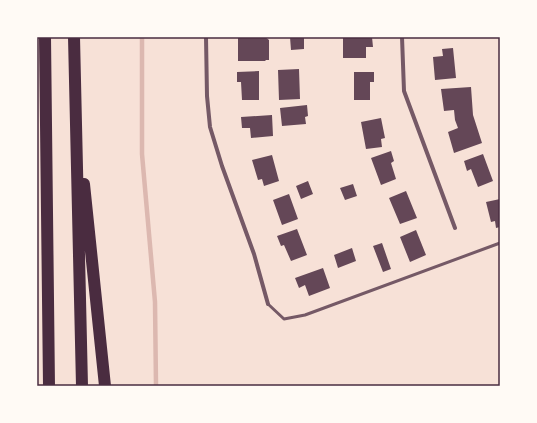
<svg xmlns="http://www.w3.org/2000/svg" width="537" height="423" viewBox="0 0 537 423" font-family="'Alegreya Sans',sans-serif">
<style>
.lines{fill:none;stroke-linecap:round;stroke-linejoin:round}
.stream{stroke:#dcb8b0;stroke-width:4.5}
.building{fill:#644757}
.service{stroke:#755966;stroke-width:3}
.minor{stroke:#755966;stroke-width:4}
.motorway{stroke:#4a2c40;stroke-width:12}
.neatline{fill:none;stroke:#4a2c40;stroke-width:1.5}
</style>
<rect width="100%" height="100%" fill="#f7e1d7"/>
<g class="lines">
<path class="stream" d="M 142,37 L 142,154 L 155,302 L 156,386"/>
</g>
<path class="building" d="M 238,37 L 265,37 L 269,40 L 269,60 L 265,60 L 266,61 L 238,61 Z
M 290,37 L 304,37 L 304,49 L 291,50 Z
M 343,37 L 372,37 L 373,47 L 366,47 L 366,58 L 343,58 Z
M 453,48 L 456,78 L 435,80 L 433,57 L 443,56 L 442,49 Z
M 299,69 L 300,99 L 279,100 L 278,70 Z
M 259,71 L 259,100 L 242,100 L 241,82 L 237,82 L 237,72 Z
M 354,72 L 374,72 L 374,82 L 370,82 L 370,100 L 354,100 Z
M 471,87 L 473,115 L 482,143 L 454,153 L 448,132 L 458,128 L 455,120 L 454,110 L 444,111 L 441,89 Z
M 307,105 L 308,116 L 305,117 L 306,124 L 282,126 L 280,108 Z
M 272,115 L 273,136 L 251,138 L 250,128 L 242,128 L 241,117 Z
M 381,118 L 385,138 L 381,139 L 382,147 L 366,149 L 361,122 Z
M 391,151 L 394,161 L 391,163 L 396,179 L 381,185 L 371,158 Z
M 483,154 L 493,181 L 478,187 L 471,169 L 467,171 L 464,161 Z
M 272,155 L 279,181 L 264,186 L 262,179 L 258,180 L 252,160 Z
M 308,181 L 313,194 L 301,199 L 296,186 Z
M 353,184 L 357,196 L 345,200 L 340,188 Z
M 406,191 L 417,218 L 400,224 L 389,198 Z
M 289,194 L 298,219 L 282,225 L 273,200 Z
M 500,199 L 500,227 L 496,228 L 495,221 L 491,222 L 486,202 Z
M 297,229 L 307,255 L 291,261 L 284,245 L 281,246 L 277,236 Z
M 416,230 L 426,255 L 410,262 L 400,237 Z
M 382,243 L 391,269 L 383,272 L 373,246 Z
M 352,248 L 356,261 L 338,268 L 334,255 Z
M 323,268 L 330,288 L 309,296 L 305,285 L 299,288 L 295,278 Z"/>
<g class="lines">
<path class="service" d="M 268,304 L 284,319 L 305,315 L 500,243"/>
<path class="minor" d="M 206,37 L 207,96 L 210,127 L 222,166 L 254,254 L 268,304
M 402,37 L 404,91 L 455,228"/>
<path class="motorway" d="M 45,37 L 49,386
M 74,37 L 82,386
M 84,184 L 105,386"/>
</g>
<rect width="537" height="423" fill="none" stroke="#fffaf5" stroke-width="76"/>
<rect x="38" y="38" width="461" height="347" class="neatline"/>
</svg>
